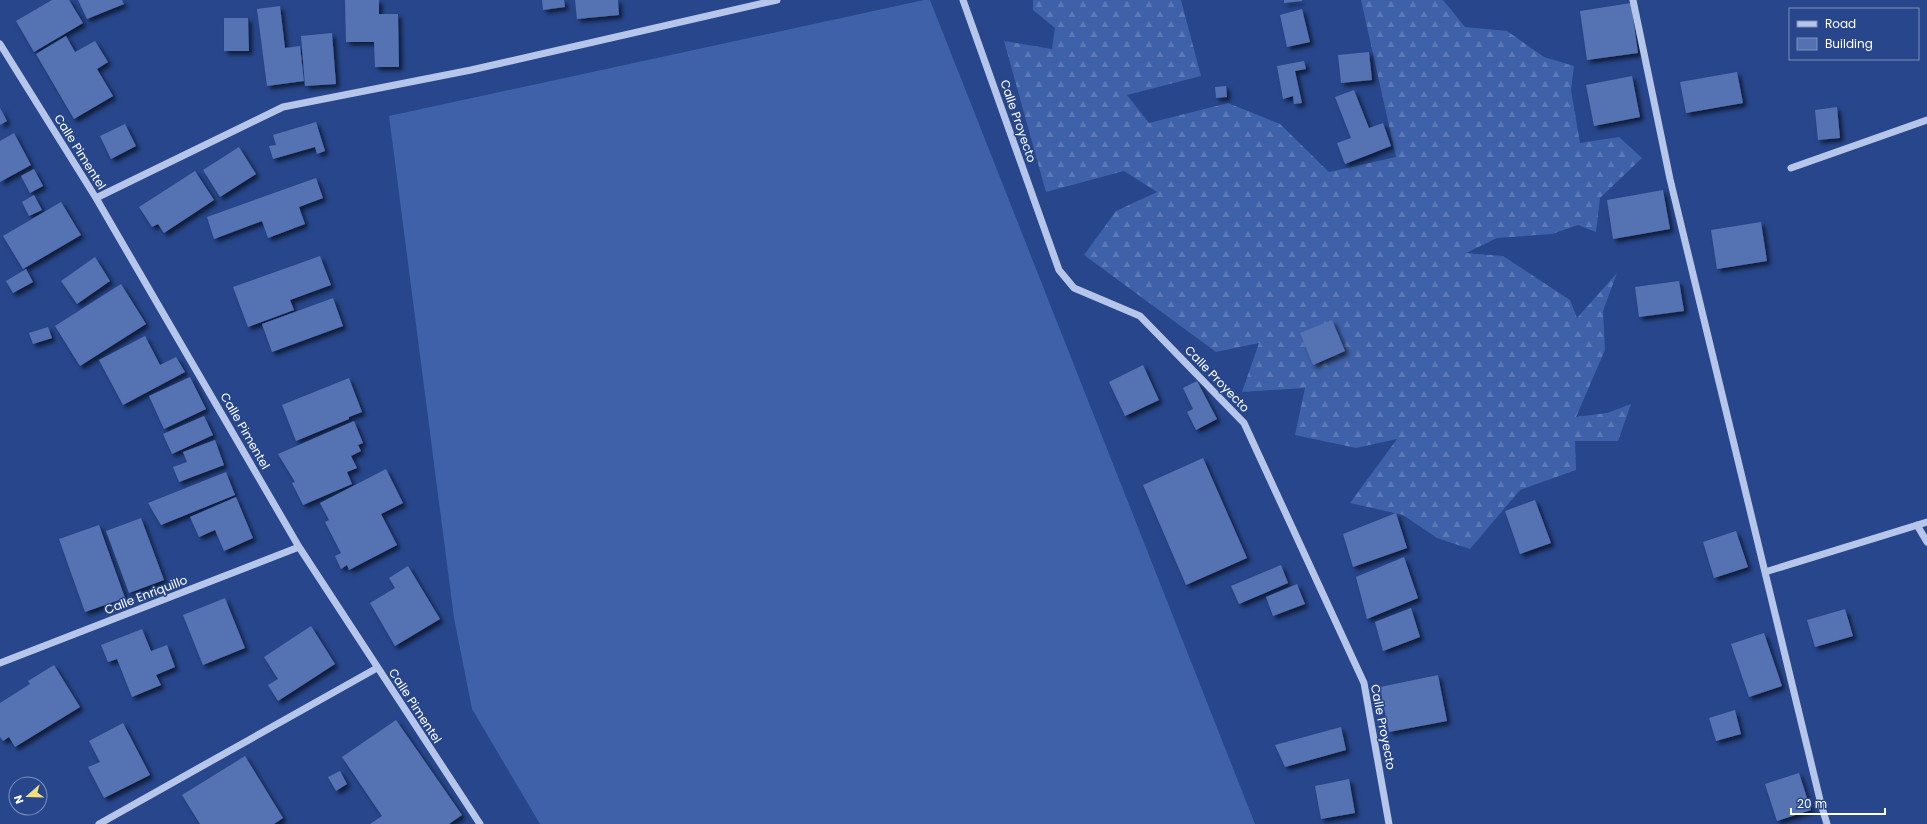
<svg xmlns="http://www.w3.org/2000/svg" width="1927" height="824" viewBox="0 0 1927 824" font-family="Poppins,sans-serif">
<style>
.grass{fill:#3f61a9}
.forest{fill:url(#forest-firs)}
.building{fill:#5472b3;filter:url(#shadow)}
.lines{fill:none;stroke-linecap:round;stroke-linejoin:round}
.minor{stroke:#b6c6ea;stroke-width:7}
.labels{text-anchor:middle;stroke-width:3;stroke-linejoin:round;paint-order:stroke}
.street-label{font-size:12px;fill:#fff;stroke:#27468b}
</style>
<defs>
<pattern id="forest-firs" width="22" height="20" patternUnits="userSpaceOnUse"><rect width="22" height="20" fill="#3f61a9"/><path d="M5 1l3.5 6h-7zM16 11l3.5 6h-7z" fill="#5c79b6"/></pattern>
<filter id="shadow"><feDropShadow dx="3.5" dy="3.5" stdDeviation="2" flood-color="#0009"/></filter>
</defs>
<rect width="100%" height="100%" fill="#27468b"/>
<path class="grass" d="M 924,0 L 930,0 L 1255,824 L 540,824 L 472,709 L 454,618 L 389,116 Z"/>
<path class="forest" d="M 1033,0 L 1181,0 L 1201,76 L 1127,95 L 1149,123 L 1228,103 L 1280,124 L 1329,172 L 1396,157 L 1361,0 L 1443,0 L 1465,27 L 1507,31 L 1544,57 L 1574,66 L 1571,90 L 1580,143 L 1619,137 L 1642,158 L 1600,198 L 1596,232 L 1578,225 L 1552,234 L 1497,238 L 1466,253 L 1503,256 L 1570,300 L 1577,318 L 1617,273 L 1603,311 L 1605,350 L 1576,417 L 1607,413 L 1631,404 L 1618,441 L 1575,441 L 1576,470 L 1520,490 L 1470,549 L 1437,538 L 1403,515 L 1350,503 L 1397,439 L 1356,448 L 1295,435 L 1305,388 L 1242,392 L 1259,343 L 1216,352 L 1084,255 L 1116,211 L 1157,192 L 1124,171 L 1046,192 L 1004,41 L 1052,49 L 1055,28 L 1033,10 Z"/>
<path class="building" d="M 52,0 L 69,0 L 83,23 L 34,52 L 16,21 Z
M 78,0 L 122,0 L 124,4 L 87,19 Z
M 345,0 L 379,0 L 379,14 L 398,14 L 399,67 L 375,67 L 374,42 L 346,42 Z
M 542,0 L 564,0 L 565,7 L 543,10 Z
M 575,0 L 618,0 L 619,15 L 577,19 Z
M 1284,0 L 1302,0 L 1302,1 L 1284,3 Z
M 1631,3 L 1638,53 L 1587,60 L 1580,11 Z
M 280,6 L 285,48 L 300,46 L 304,81 L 267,86 L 257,9 Z
M 1302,9 L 1310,42 L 1287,47 L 1280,15 Z
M 224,18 L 248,18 L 249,51 L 224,51 Z
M 332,33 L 336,84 L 305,86 L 301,36 Z
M 66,36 L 75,52 L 95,41 L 108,62 L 97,69 L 113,96 L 74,119 L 36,54 Z
M 1369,52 L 1372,80 L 1341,83 L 1338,55 Z
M 1304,61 L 1306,69 L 1295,71 L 1302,103 L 1294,104 L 1293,96 L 1283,99 L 1277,66 Z
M 1737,72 L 1743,103 L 1686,113 L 1680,82 Z
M 1632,76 L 1640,117 L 1594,126 L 1586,85 Z
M 1226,86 L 1227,97 L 1216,98 L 1215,87 Z
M 1354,90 L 1369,128 L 1383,123 L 1391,146 L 1345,164 L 1337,143 L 1351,138 L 1335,97 Z
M 1837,107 L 1840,138 L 1818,140 L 1815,110 Z
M 0,108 L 7,121 L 0,125 Z
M 316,122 L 325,151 L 317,154 L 315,147 L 273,159 L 269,146 L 276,145 L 273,135 Z
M 125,124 L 136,146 L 111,159 L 100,136 Z
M 14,133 L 31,165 L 0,182 L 0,141 Z
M 239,147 L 256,174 L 220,197 L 203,170 Z
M 34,169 L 43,186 L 30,193 L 21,176 Z
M 195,171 L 214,200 L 164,233 L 158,224 L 152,227 L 139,207 Z
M 316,178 L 323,198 L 299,207 L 305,224 L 268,238 L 262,221 L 214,239 L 207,217 Z
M 1663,190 L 1670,229 L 1613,239 L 1607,200 Z
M 34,195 L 42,210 L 29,216 L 22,202 Z
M 61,202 L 81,235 L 23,269 L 3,236 Z
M 1761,222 L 1767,261 L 1717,269 L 1711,230 Z
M 320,256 L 331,285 L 290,300 L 294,310 L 248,327 L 233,287 Z
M 95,257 L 110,281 L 77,304 L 61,281 Z
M 26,269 L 33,282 L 13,293 L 6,281 Z
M 1679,281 L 1684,311 L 1639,317 L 1635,287 Z
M 121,284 L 146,324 L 80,366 L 55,326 Z
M 333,298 L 343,326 L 272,352 L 262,324 Z
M 1332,320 L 1345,351 L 1313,365 L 1300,333 Z
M 48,327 L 52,338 L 33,344 L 29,333 Z
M 145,336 L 160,365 L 176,357 L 185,372 L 123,405 L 99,360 Z
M 1143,365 L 1159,400 L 1125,416 L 1109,382 Z
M 190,377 L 206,409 L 164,429 L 149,396 Z
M 349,378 L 362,412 L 349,417 L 349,419 L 296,441 L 282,405 Z
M 1197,381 L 1217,419 L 1196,430 L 1187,412 L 1193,409 L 1183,388 Z
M 204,416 L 213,435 L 172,454 L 163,434 Z
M 354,421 L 363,443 L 358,445 L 361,451 L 351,456 L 357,468 L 347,472 L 352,484 L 303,505 L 292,483 L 295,482 L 278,454 Z
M 215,440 L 224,465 L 179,482 L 173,467 L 187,462 L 183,452 Z
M 1203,458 L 1247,558 L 1186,585 L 1143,485 Z
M 386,469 L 403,503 L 381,514 L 397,545 L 349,570 L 347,565 L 341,569 L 335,556 L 341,553 L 325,522 L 329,520 L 320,503 Z
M 226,472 L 235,495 L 161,525 L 148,503 Z
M 236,497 L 253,538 L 224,551 L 215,530 L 199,537 L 190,517 Z
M 1535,500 L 1551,543 L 1520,554 L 1505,511 Z
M 1396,513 L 1407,548 L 1353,567 L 1343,534 Z
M 141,518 L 164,580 L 129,593 L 106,531 Z
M 99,525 L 125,598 L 85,612 L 59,539 Z
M 1736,531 L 1748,567 L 1714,578 L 1703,542 Z
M 1404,557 L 1418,598 L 1367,619 L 1356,577 Z
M 1281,565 L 1288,583 L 1239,604 L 1231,586 Z
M 408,566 L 440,619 L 395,646 L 370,603 L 395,588 L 389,578 Z
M 1297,584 L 1305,604 L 1273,616 L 1266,597 Z
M 225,598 L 245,648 L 203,665 L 183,615 Z
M 1411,608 L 1420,637 L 1383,651 L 1375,622 Z
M 1845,609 L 1853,636 L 1815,647 L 1807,620 Z
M 311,626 L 335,664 L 278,701 L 268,685 L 278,679 L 264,657 Z
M 142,629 L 151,651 L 167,645 L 175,667 L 156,675 L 161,685 L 132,697 L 117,659 L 108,662 L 101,645 Z
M 1764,633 L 1782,686 L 1749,697 L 1731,644 Z
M 54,665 L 80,707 L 15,747 L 9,737 L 3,741 L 0,737 L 0,703 L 30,684 L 28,681 Z
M 1438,675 L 1447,721 L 1389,732 L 1380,687 Z
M 1735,710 L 1741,734 L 1716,741 L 1709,718 Z
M 396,720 L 462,815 L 449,824 L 370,824 L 382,816 L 342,757 Z
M 123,723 L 150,775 L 104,798 L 88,767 L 100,762 L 89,741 Z
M 1341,727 L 1346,750 L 1285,767 L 1275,745 Z
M 245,756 L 283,818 L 274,824 L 200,824 L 182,795 Z
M 340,771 L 347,784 L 336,791 L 328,777 Z
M 1799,773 L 1811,810 L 1777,821 L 1765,784 Z
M 1349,779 L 1355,813 L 1321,819 L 1315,786 Z"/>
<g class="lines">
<path class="minor" d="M 963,0 L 1059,270 L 1074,288 L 1140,316 L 1244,423 L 1364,683 L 1389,824
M 1633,0 L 1670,179 L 1821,804 L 1827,824
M 0,44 L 96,198 L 299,547 L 480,824
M 1791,168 L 1927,120
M 96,198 L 283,107 L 471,70 L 777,0
M 1917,525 L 1927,542
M 1765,572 L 1927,522
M 0,663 L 299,547
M 99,824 L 377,668"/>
</g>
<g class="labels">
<g class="street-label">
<text transform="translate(1018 121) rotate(71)" y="4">Calle Proyecto</text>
<text transform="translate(80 152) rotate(58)" y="4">Calle Pimentel</text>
<text transform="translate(1217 379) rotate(46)" y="4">Calle Proyecto</text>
<text transform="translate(245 431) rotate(60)" y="4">Calle Pimentel</text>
<text transform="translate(146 595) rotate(-21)" y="4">Calle Enriquillo</text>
<text transform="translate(415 706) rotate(57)" y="4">Calle Pimentel</text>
<text transform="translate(1383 727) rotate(79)" y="4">Calle Proyecto</text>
</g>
</g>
<rect x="1789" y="8" width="130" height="52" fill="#27468b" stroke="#7d90b9"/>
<rect x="1797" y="21" width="20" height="6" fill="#b6c6ea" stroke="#7d90b9"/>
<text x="1825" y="28" font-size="12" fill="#ffffff">Road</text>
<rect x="1797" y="38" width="20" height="12" fill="#5472b3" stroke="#7d90b9"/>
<text x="1825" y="48" font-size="12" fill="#ffffff">Building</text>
<g transform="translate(28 796) rotate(250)"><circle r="19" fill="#27468b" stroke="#7d90b9"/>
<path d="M0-3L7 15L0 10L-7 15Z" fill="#f2df7b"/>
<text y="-6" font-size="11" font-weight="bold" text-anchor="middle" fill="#ffffff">N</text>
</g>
<path d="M1791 808v6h94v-6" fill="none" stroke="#ffffff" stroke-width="2"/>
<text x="1797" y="808" font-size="12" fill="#ffffff" stroke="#27468b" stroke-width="3" paint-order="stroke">20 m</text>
</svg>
